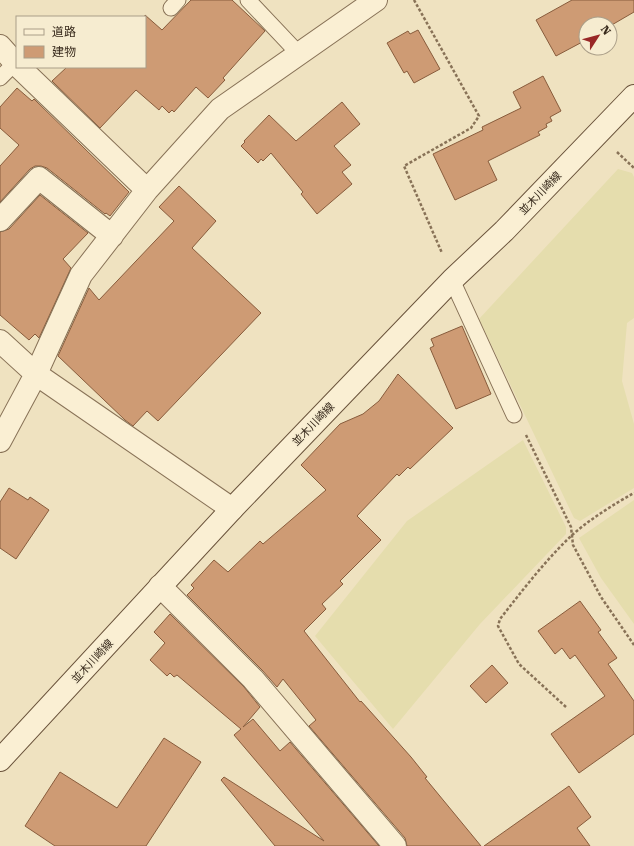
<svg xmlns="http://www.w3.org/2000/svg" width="634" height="846" viewBox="0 0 634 846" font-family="'Roboto Serif','Noto Sans JP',serif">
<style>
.farmland{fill:#e5ddad}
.building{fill:#ce9b74;stroke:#885c3c}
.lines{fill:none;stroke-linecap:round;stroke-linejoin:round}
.service-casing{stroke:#887257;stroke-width:17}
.minor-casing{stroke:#887257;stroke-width:24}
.secondary-casing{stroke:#6a533b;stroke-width:24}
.path{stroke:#887257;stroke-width:2.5;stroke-dasharray:3 2;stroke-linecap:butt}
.service{stroke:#faefd3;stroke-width:15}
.minor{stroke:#faefd3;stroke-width:22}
.secondary{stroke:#faefd3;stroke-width:22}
.labels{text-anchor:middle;stroke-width:3;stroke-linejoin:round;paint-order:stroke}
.street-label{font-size:11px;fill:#382a1c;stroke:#f6ecd0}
</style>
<rect width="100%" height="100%" fill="#efe2c0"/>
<path class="farmland" d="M 618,169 L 632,173 L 634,177 L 634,318 L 627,323 L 622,381 L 634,424 L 634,488 L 580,521 L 574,518 L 479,319 Z
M 523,440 L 566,527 L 566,534 L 480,624 L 393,729 L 315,636 L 407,521 Z
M 634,500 L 634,624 L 601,578 L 579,538 Z"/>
<path class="building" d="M 191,0 L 232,0 L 265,31 L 223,78 L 225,80 L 208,98 L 196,87 L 174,112 L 172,110 L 169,113 L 162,106 L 159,110 L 136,90 L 100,128 L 52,81 L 67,67 L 145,67 L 145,15 L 162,30 Z
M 572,0 L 634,0 L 634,12 L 610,26 L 610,24 L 586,24 L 586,40 L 556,56 L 536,20 Z
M 418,30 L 440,69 L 414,83 L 407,71 L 404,73 L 387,43 L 408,31 L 410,34 Z
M 543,76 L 561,111 L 550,117 L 552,121 L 546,124 L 547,127 L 538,132 L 540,135 L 488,161 L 497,180 L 455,200 L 433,154 L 483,130 L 482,127 L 521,108 L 513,92 Z
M 17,88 L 32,101 L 34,99 L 129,192 L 110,216 L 106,213 L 105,214 L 47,168 L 41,166 L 35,166 L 30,169 L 0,202 L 0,166 L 19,145 L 0,128 L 0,107 Z
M 342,102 L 360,124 L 334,146 L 351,165 L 342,172 L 352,184 L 317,214 L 301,194 L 303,192 L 271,153 L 263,161 L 261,159 L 258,163 L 241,146 L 245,142 L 244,141 L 269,115 L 296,141 Z
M 179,186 L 216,221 L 192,248 L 261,313 L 158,421 L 147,411 L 133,426 L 125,420 L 58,356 L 89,288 L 99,300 L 174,221 L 159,207 Z
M 40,195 L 88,233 L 63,259 L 71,268 L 39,338 L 35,334 L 29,340 L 0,315 L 0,232 L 9,229 Z
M 462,326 L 491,394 L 456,409 L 430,348 L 434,346 L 431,339 Z
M 398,374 L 453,428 L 410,469 L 408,467 L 399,476 L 397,474 L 357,516 L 381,540 L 340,581 L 343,584 L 322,604 L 326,609 L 304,631 L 360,702 L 361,701 L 411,757 L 427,777 L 425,778 L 481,846 L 407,846 L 405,838 L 309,726 L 316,720 L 283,679 L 277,687 L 262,670 L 187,595 L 194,588 L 191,585 L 214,560 L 228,572 L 260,541 L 263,544 L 326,490 L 301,465 L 340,424 L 363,414 L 379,401 Z
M 9,488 L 28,500 L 30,497 L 49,510 L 16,559 L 0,548 L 0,502 Z
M 580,601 L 601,630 L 598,632 L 617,658 L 608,664 L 634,701 L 634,734 L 579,773 L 551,734 L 605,696 L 575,655 L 570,659 L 562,648 L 555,654 L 538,631 Z
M 170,614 L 244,687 L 260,707 L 243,727 L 253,719 L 280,751 L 290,742 L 379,846 L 275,846 L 221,780 L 224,777 L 324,841 L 234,735 L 241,729 L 177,675 L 174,677 L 170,673 L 167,676 L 150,660 L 165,643 L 154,632 Z
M 492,665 L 508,683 L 486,703 L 470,686 Z
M 164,738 L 201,762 L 146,846 L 55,846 L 25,826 L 60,772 L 117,808 Z
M 569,786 L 591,817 L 577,828 L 590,846 L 484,846 Z"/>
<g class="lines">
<defs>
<path id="service" d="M 248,0 L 299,54
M 171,8 L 178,0
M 0,78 L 15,63
M 452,280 L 514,415"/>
<path id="minor" d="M 0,46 L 17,65
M 19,67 L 147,190
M 0,220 L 39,178 L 112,236
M 0,341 L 36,374 L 232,509
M 0,441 L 36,374 L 81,275 L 147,190 L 220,109 L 376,0
M 160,586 L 253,679 L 395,846"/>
<path id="secondary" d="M 0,760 L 232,509 L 452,280 L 504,231 L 634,96"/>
</defs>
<use href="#service" class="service-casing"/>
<use href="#minor" class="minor-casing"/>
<use href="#secondary" class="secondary-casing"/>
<path class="path" d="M 414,0 L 479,116 L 471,128 L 404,166 L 442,253
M 617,152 L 634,168
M 526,435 L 571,527 L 573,545 L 601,597 L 634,645
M 566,707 L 519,664 L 498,626 L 500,619 C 522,591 544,562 570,537 C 587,521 614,504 634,493"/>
<use href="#service" class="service"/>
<use href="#minor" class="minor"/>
<use href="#secondary" class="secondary"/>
</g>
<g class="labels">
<g class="street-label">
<text transform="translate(540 193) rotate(-46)" y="4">並木川崎線</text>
<text transform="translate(313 424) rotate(-46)" y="4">並木川崎線</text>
<text transform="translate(92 661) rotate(-47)" y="4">並木川崎線</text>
</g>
</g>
<rect x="16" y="16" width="130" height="52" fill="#f6ecd0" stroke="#aa9e88"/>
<rect x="24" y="29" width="20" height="6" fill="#faefd3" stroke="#aa9e88"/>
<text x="52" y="36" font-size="12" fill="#382a1c">道路</text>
<rect x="24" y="46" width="20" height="12" fill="#ce9b74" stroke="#aa9e88"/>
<text x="52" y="56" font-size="12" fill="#382a1c">建物</text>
<g transform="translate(598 36) rotate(54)"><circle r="19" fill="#f6ecd0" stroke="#aa9e88"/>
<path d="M0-3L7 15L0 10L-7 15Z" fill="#992726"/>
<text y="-6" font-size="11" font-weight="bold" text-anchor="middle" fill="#382a1c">N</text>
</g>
</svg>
